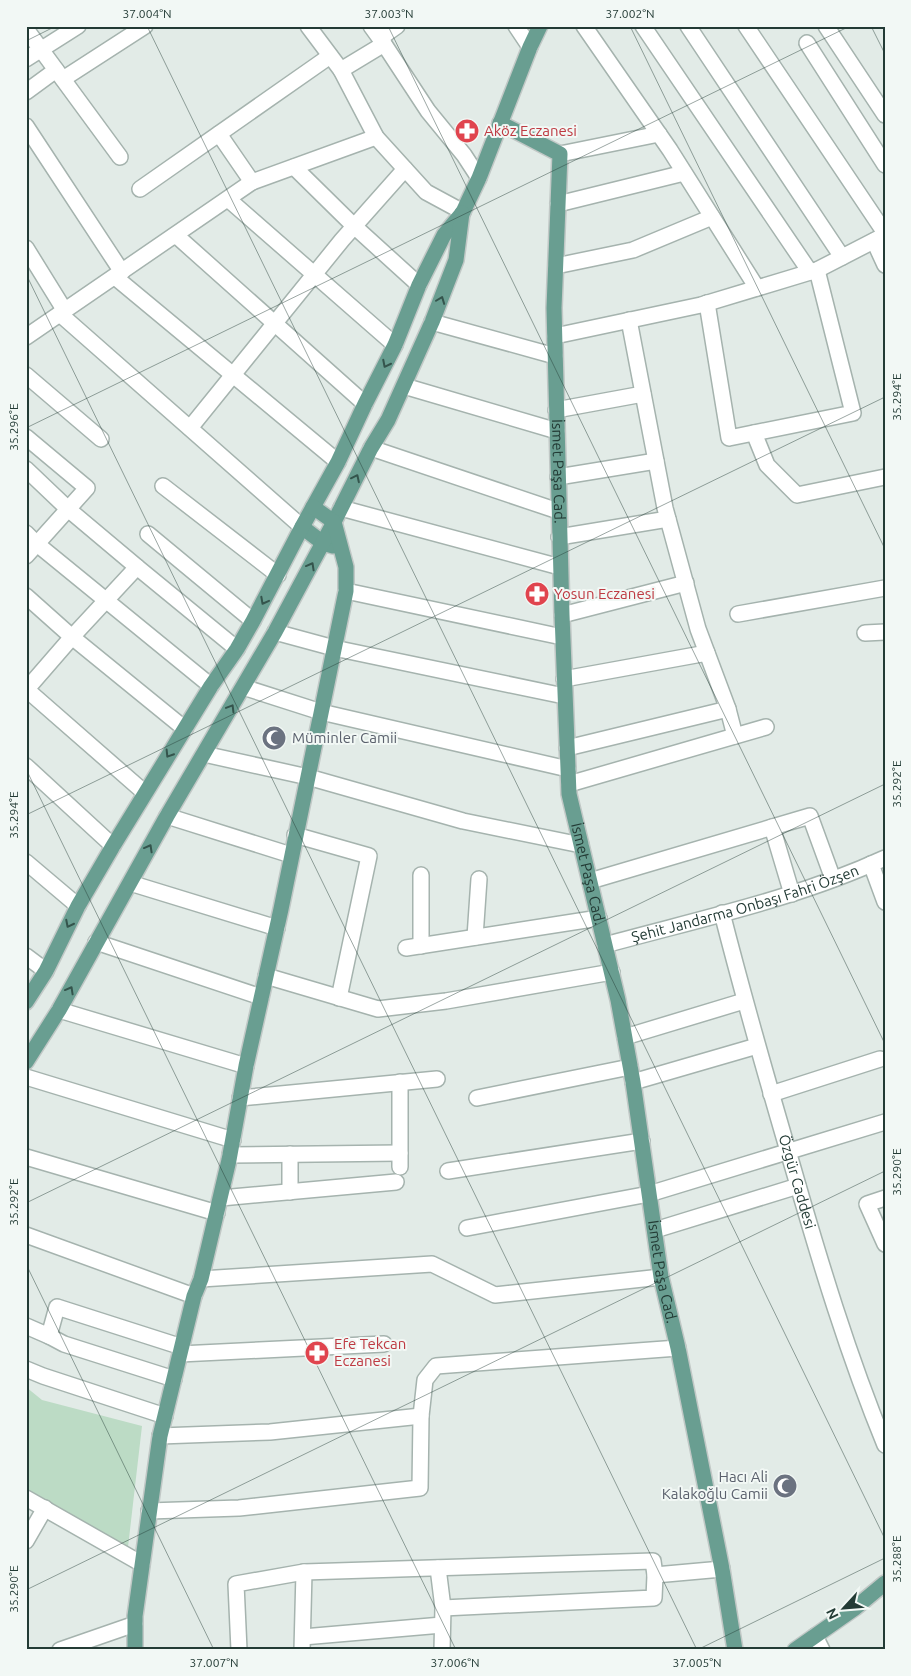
<svg xmlns="http://www.w3.org/2000/svg" width="911" height="1676" viewBox="0 0 911 1676" font-family="Ubuntu,sans-serif">
<style>
.green{fill:#bcdbc5}
.lines{fill:none;stroke-linecap:round;stroke-linejoin:round}
.minor-casing{stroke:#a5b3ae;stroke-width:18}
.major-casing{stroke:#c1c8c6;stroke-width:18}
.minor{stroke:#fff;stroke-width:15}
.major{stroke:#699e91;stroke-width:15}
.oneway{stroke:#34544c}
.ticks{fill:none;stroke:#233b35;stroke-width:1;stroke-opacity:0.45}
.labels{text-anchor:middle;stroke-width:4;stroke-linejoin:round;paint-order:stroke}
.health-label{font-size:15px;fill:#be3a42;stroke:#f2f8f5;text-anchor:start}
.street-label{font-size:15px;fill:#233b35;stroke:#f2f8f5}
.worship-label{font-size:15px;fill:#5b616d;stroke:#f2f8f5;text-anchor:start}
.neatline{fill:none;stroke:#233b35;stroke-width:2}
.ticks-label{font-size:12px;text-anchor:middle;fill:#233b35}
</style>
<rect width="100%" height="100%" fill="#e2ebe7"/>
<path class="green" d="M 26,1387 L 42,1400 L 142,1426 L 128,1547 L 26,1489 Z"/>
<g class="lines">
<defs>
<g id="minor">
<path d="M 308,26 L 341,70 L 376,137 L 426,192 L 463,212"/>
<path d="M 516,26 L 530,47"/>
<path d="M 584,26 L 670,150 L 757,288"/>
<path d="M 643,26 L 810,272"/>
<path d="M 688,26 L 842,257"/>
<path d="M 746,26 L 885,233"/>
<path d="M 826,26 L 885,115"/>
<path d="M 26,29 L 120,157"/>
<path d="M 380,38 L 397,26"/>
<path d="M 807,43 L 885,165"/>
<path d="M 384,44 L 428,111 L 464,155 L 479,178"/>
<path d="M 26,59 L 78,26"/>
<path d="M 341,70 L 384,44 L 371,26"/>
<path d="M 63,79 L 145,26"/>
<path d="M 26,92 L 56,70"/>
<path d="M 26,126 L 122,272"/>
<path d="M 219,134 L 252,182"/>
<path d="M 560,154 L 659,134"/>
<path d="M 294,167 L 354,226 L 419,285"/>
<path d="M 140,189 L 330,56"/>
<path d="M 228,199 L 395,345"/>
<path d="M 558,204 L 684,173"/>
<path d="M 174,236 L 179,238 L 365,404"/>
<path d="M 874,241 L 885,265"/>
<path d="M 26,248 L 65,311"/>
<path d="M 556,266 L 633,250 L 712,217"/>
<path d="M 115,277 L 338,462"/>
<path d="M 707,303 L 729,438 L 853,413 L 817,270"/>
<path d="M 60,314 L 302,527"/>
<path d="M 629,320 L 665,508 L 698,629 L 728,709 L 735,736"/>
<path d="M 432,322 L 555,356"/>
<path d="M 555,336 L 701,305 L 817,270 L 885,235"/>
<path d="M 26,337 L 252,182 L 376,137"/>
<path d="M 26,375 L 101,439"/>
<path d="M 404,386 L 557,431"/>
<path d="M 556,410 L 643,394"/>
<path d="M 190,428 L 342,240 L 405,169"/>
<path d="M 754,433 L 767,465 L 797,495 L 885,477"/>
<path d="M 26,437 L 87,488 L 26,556"/>
<path d="M 371,448 L 558,511"/>
<path d="M 26,469 L 68,509 L 137,567"/>
<path d="M 558,477 L 656,461"/>
<path d="M 163,486 L 278,575"/>
<path d="M 341,508 L 560,567"/>
<path d="M 26,533 L 37,544 L 211,686"/>
<path d="M 148,534 L 253,621"/>
<path d="M 559,537 L 668,519"/>
<path d="M 346,591 L 562,637"/>
<path d="M 26,596 L 72,637 L 185,729"/>
<path d="M 738,614 L 885,588"/>
<path d="M 562,615 L 686,583"/>
<path d="M 275,632 L 334,648 L 564,696"/>
<path d="M 865,633 L 885,632"/>
<path d="M 564,679 L 707,653"/>
<path d="M 243,687 L 321,712 L 568,769"/>
<path d="M 26,689 L 145,793"/>
<path d="M 26,690 L 72,637 L 137,567 L 237,649"/>
<path d="M 567,748 L 728,709"/>
<path d="M 204,754 L 308,777 L 463,821 L 581,845"/>
<path d="M 26,766 L 113,846"/>
<path d="M 569,784 L 766,727"/>
<path d="M 167,816 L 291,855"/>
<path d="M 772,827 L 792,894"/>
<path d="M 295,835 L 369,856 L 339,998"/>
<path d="M 26,862 L 78,906"/>
<path d="M 871,864 L 885,902"/>
<path d="M 590,881 L 810,816 L 833,879"/>
<path d="M 130,883 L 277,928"/>
<path id="s1" d="M 722,913 C 744,999 768,1083 793,1168 C 820,1262 848,1355 885,1445"/>
<path d="M 475,937 L 479,879"/>
<path d="M 96,942 L 261,997"/>
<path id="s2" d="M 605,945 C 699,919 796,899 885,858"/>
<path d="M 421,946 L 421,875"/>
<path d="M 406,948 L 599,918"/>
<path d="M 26,956 L 46,971"/>
<path d="M 266,976 L 378,1009 L 446,1001 L 612,972"/>
<path d="M 59,1010 L 246,1066"/>
<path d="M 625,1037 L 744,1001"/>
<path d="M 26,1077 L 233,1140"/>
<path d="M 633,1082 L 757,1046"/>
<path d="M 771,1094 L 880,1059"/>
<path d="M 240,1098 L 437,1079"/>
<path d="M 477,1098 L 630,1067"/>
<path d="M 290,1154 L 290,1192"/>
<path d="M 230,1155 L 400,1153"/>
<path d="M 26,1157 L 217,1213"/>
<path d="M 400,1167 L 400,1082"/>
<path d="M 448,1171 L 642,1141"/>
<path d="M 221,1198 L 396,1182"/>
<path d="M 885,1198 L 867,1204 L 885,1244"/>
<path d="M 467,1228 L 649,1194 L 885,1122"/>
<path d="M 655,1230 L 798,1186"/>
<path d="M 26,1235 L 194,1296"/>
<path d="M 201,1279 L 432,1264 L 495,1295 L 661,1277"/>
<path d="M 26,1326 L 49,1336 L 57,1307 L 182,1347"/>
<path d="M 49,1336 L 64,1344 L 174,1379"/>
<path d="M 180,1354 L 384,1344"/>
<path d="M 26,1369 L 43,1376 L 165,1416"/>
<path d="M 160,1436 L 270,1432 L 421,1416"/>
<path d="M 26,1498 L 142,1564"/>
<path d="M 149,1511 L 239,1508 L 420,1488 L 421,1416 L 425,1380 L 436,1366 L 678,1348"/>
<path d="M 26,1541 L 45,1508"/>
<path d="M 438,1568 L 443,1608 L 442,1650"/>
<path d="M 655,1575 L 722,1569"/>
<path d="M 815,1636 L 822,1650"/>
<path d="M 303,1637 L 442,1625"/>
<path d="M 60,1650 L 135,1624"/>
<path d="M 239,1650 L 236,1584 L 304,1572 L 653,1561 L 655,1575 L 654,1598 L 443,1608"/>
<path d="M 302,1650 L 304,1572"/>
</g>
<g id="major">
<path id="s3" d="M 500,123 L 560,154 L 554,308 L 562,615 L 569,794 L 618,1000 L 633,1082 L 661,1277 L 678,1348 L 722,1569 L 735,1650"/>
<path d="M 302,527 L 323,543 L 333,546"/>
<path d="M 26,1002 L 46,971 L 78,906 L 113,846 L 211,686 L 237,649 L 253,621 L 302,527 L 338,462 L 365,404 L 395,345 L 419,285 L 444,235 L 463,212 L 479,178 L 530,47 L 540,26"/>
<path d="M 26,1062 L 59,1010 L 167,816 L 275,632 L 334,522 L 371,448 L 388,420 L 432,322 L 456,260 L 462,213"/>
<path d="M 135,1650 L 135,1616 L 160,1436 L 194,1296 L 201,1279 L 229,1160 L 246,1066 L 281,909 L 346,591 L 346,567 L 334,522 L 313,507"/>
<path d="M 795,1650 L 855,1608 L 885,1583"/>
</g>
</defs>
<use href="#minor" class="minor-casing"/>
<use href="#major" class="major-casing"/>
<use href="#minor" class="minor"/>
<use href="#major" class="major"/>
</g>
<defs><path id="oneway-chevron" d="M-2-3.5L2.5 0L-2 3.5" fill="none" stroke-width="1.6" stroke-linecap="round" stroke-linejoin="round" transform="scale(1.25)"/></defs>
<g class="oneway">
<use href="#oneway-chevron" transform="translate(441 300) rotate(-69)"/>
<use href="#oneway-chevron" transform="translate(386 364) rotate(117)"/>
<use href="#oneway-chevron" transform="translate(356 478) rotate(-64)"/>
<use href="#oneway-chevron" transform="translate(311 566) rotate(-61)"/>
<use href="#oneway-chevron" transform="translate(264 601) rotate(118)"/>
<use href="#oneway-chevron" transform="translate(231 708) rotate(-59)"/>
<use href="#oneway-chevron" transform="translate(169 754) rotate(122)"/>
<use href="#oneway-chevron" transform="translate(149 848) rotate(-61)"/>
<use href="#oneway-chevron" transform="translate(69 924) rotate(117)"/>
<use href="#oneway-chevron" transform="translate(70 990) rotate(-61)"/>
</g>
<path class="ticks" d="M 147,26 L 885,1539M 388,26 L 885,1044M 630,26 L 885,549M 871,26 L 885,54M 26,41 L 56,26M 26,274 L 697,1650M 26,428 L 850,26M 26,769 L 456,1650M 26,815 L 885,397M 26,1203 L 885,784M 26,1264 L 214,1650M 26,1590 L 885,1171M 697,1650 L 885,1558"/>
<defs>
<symbol id="pharmacy-disc" viewBox="-11 -11 22 22"><circle r="9.5" fill="#e0444e" stroke="#f2f8f5"/><path d="M-2-6h4v4h4v4h-4v4h-4v-4h-4v-4h4Z" fill="#fff"/></symbol>
<symbol id="mosque-disc" viewBox="-11 -11 22 22"><circle r="9.5" fill="#6b7280" stroke="#f2f8f5"/><path d="M3.5-4.9A6 6 0 1 0 3.5 4.9A5 5 0 1 1 3.5-4.9Z" fill="#fff"/></symbol>
</defs>
<g fill-rule="evenodd">
<use href="#pharmacy-disc" x="453" y="117" width="28" height="28"/>
<use href="#pharmacy-disc" x="523" y="580" width="28" height="28"/>
<use href="#mosque-disc" x="260" y="724" width="28" height="28"/>
<use href="#pharmacy-disc" x="303" y="1339" width="28" height="28"/>
<use href="#mosque-disc" x="771" y="1472" width="28" height="28"/>
</g>
<g class="labels">
<g class="health-label">
<text x="484" y="136">Aköz Eczanesi</text>
<text x="554" y="599">Yosun Eczanesi</text>
<text x="334" y="1349">Efe Tekcan<tspan x="334" dy="17">Eczanesi</tspan></text>
</g>
<g class="street-label">
<text dy="5" stroke="none"><textPath href="#s3" startOffset="385">İsmet Paşa Cad.</textPath></text>
<text dy="5" stroke="none"><textPath href="#s3" startOffset="790">İsmet Paşa Cad.</textPath></text>
<text dy="5" stroke="none"><textPath href="#s2" startOffset="146">Şehit Jandarma Onbaşı Fahri Özşen</textPath></text>
<text dy="5" stroke="none"><textPath href="#s1" startOffset="279">Özgür Caddesi</textPath></text>
<text dy="5" stroke="none"><textPath href="#s3" startOffset="1195">İsmet Paşa Cad.</textPath></text>
</g>
<g class="worship-label">
<text x="292" y="743">Müminler Camii</text>
<text x="768" y="1482" text-anchor="end">Hacı Ali<tspan x="768" dy="17">Kalakoğlu Camii</tspan></text>
</g>
</g>
<rect width="911" height="1676" fill="none" stroke="#f2f8f5" stroke-width="55"/>
<g transform="translate(844 1608) rotate(244)" stroke="#f2f8f5" stroke-width="4" paint-order="stroke">
<path d="M0-4L9 19L0 12L-9 19Z" fill="#233b35"/>
<text y="-8" font-size="14" font-weight="bold" text-anchor="middle" fill="#233b35">N</text>
</g>
<rect x="28" y="28" width="856" height="1620" class="neatline"/>
<g class="ticks-label">
<text x="147" y="18">37.004°N</text>
<text x="389" y="18">37.003°N</text>
<text x="630" y="18">37.002°N</text>
<text transform="translate(897 397) rotate(-90)" y="4">35.294°E</text>
<text transform="translate(14 427) rotate(-90)" y="4">35.296°E</text>
<text transform="translate(897 784) rotate(-90)" y="4">35.292°E</text>
<text transform="translate(14 815) rotate(-90)" y="4">35.294°E</text>
<text transform="translate(897 1172) rotate(-90)" y="4">35.290°E</text>
<text transform="translate(14 1202) rotate(-90)" y="4">35.292°E</text>
<text transform="translate(897 1559) rotate(-90)" y="4">35.288°E</text>
<text transform="translate(14 1589) rotate(-90)" y="4">35.290°E</text>
<text x="214" y="1667">37.007°N</text>
<text x="455" y="1667">37.006°N</text>
<text x="697" y="1667">37.005°N</text>
</g>
</svg>
